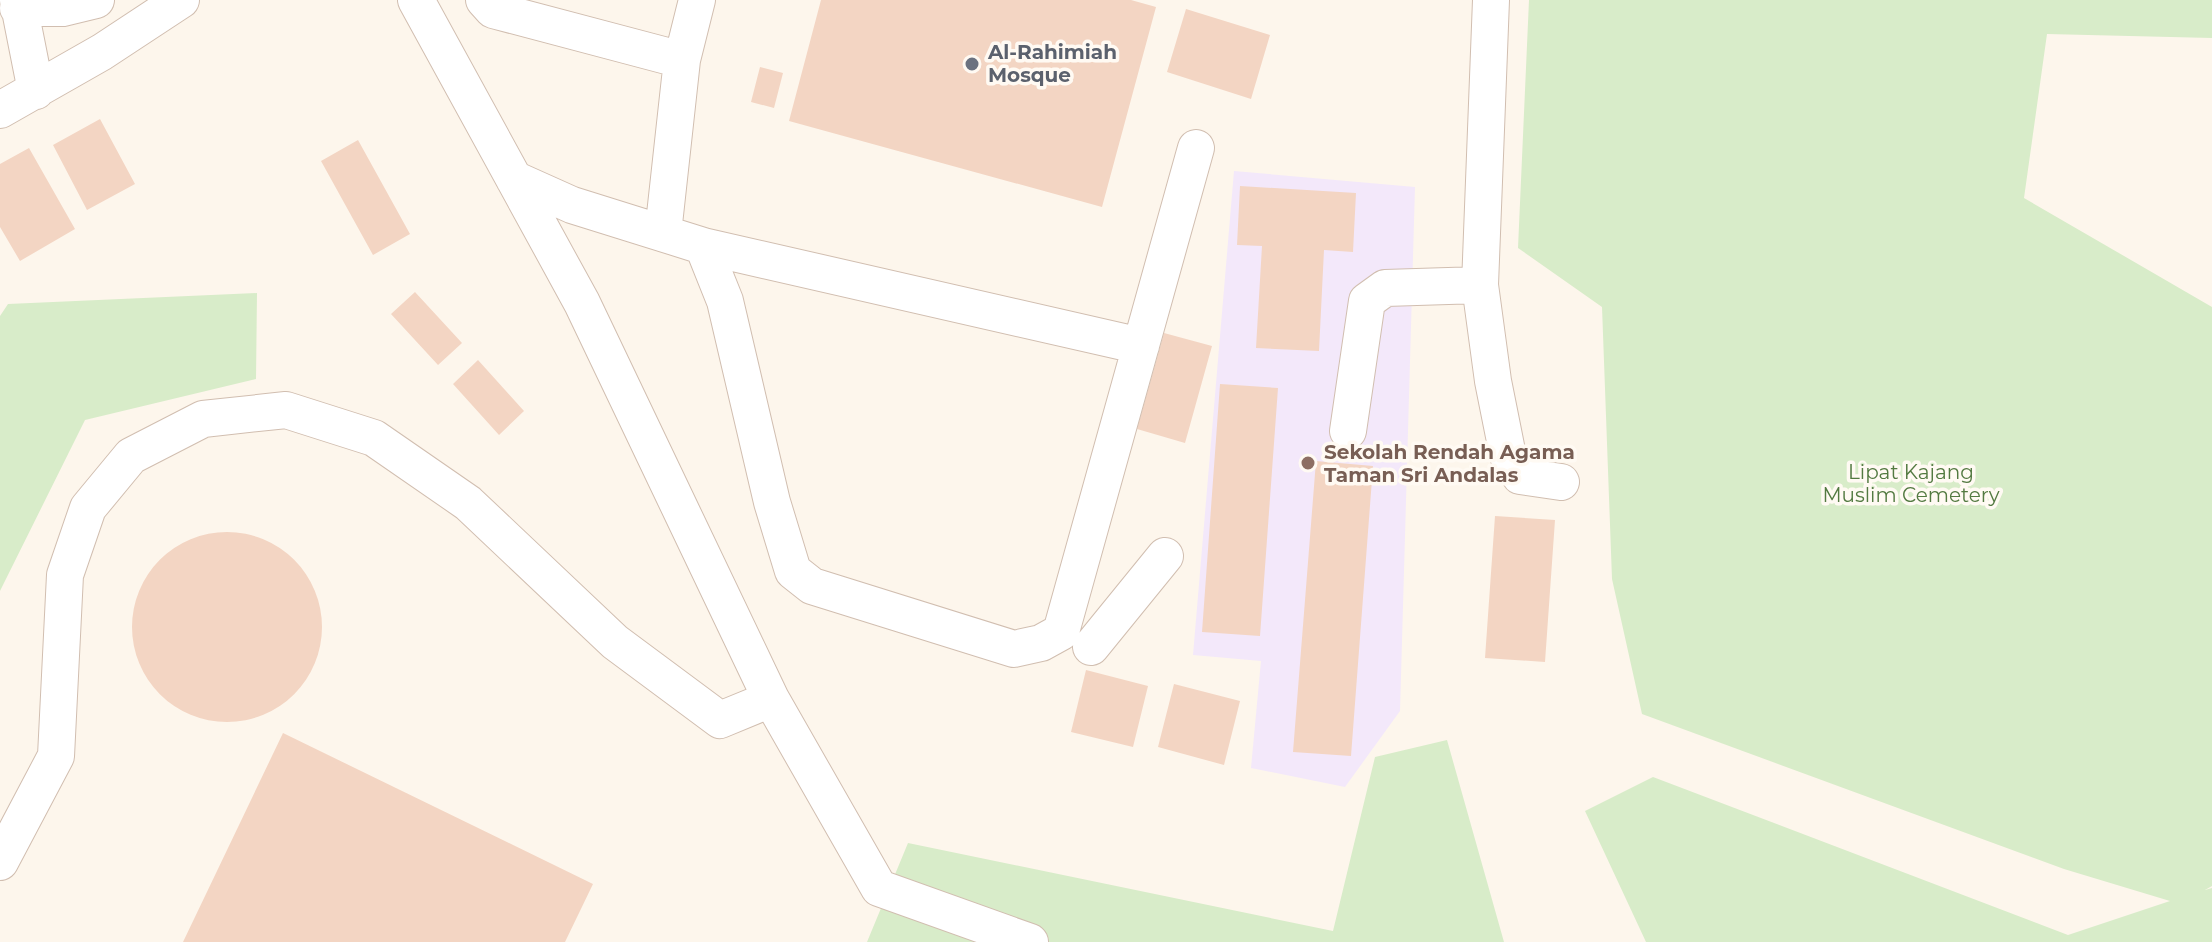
<svg xmlns="http://www.w3.org/2000/svg" width="2212" height="942" viewBox="0 0 2212 942" font-family="Montserrat,sans-serif">
<style>
.education{fill:#f3e8fa}
.green{fill:#d8ecc9}
.building{fill:#f3d5c3}
.lines{fill:none;stroke-linecap:round;stroke-linejoin:round}
.minor-casing{stroke:#d1beb0;stroke-width:38}
.minor{stroke:#fff;stroke-width:36}
.worship-dot{fill:#6b7280;stroke:#fffaf3;stroke-width:3}
.education-dot{fill:#8d6e63;stroke:#fffaf3;stroke-width:3}
.labels{text-anchor:middle;stroke-width:7;stroke-linejoin:round;paint-order:stroke}
.worship-label{font-size:20px;font-weight:bold;fill:#5b616d;stroke:#fffaf3;text-anchor:start}
.education-label{font-size:20px;font-weight:bold;fill:#785e54;stroke:#fffaf3;text-anchor:start}
.park-label{font-size:20px;fill:#537a41;stroke:#fffaf3}
</style>
<rect width="100%" height="100%" fill="#fdf6ec"/>
<path class="education" d="M 1234,171 L 1415,187 L 1400,711 L 1345,787 L 1251,768 L 1261,661 L 1193,655 Z"/>
<path class="green" d="M 1529,0 L 2212,0 L 2212,38 L 2047,34 L 2024,198 L 2212,307 L 2212,886 L 2205,890 L 2212,888 L 2212,942 L 1646,942 L 1585,811 L 1653,777 L 2068,935 L 2170,901 L 2064,869 L 1642,714 L 1612,579 L 1602,307 L 1518,248 Z
M 257,293 L 256,379 L 85,420 L 0,591 L 0,316 L 8,304 Z
M 1447,740 L 1504,942 L 867,942 L 908,843 L 1333,931 L 1375,757 Z"/>
<path class="building" d="M 821,0 L 1131,0 L 1156,7 L 1102,207 L 789,121 Z
M 1186,9 L 1270,35 L 1251,99 L 1167,72 Z
M 760,67 L 783,73 L 774,108 L 751,102 Z
M 100,119 L 135,184 L 87,210 L 53,145 Z
M 358,140 L 410,234 L 373,255 L 321,161 Z
M 29,148 L 75,229 L 20,261 L 0,227 L 0,164 Z
M 1240,186 L 1356,193 L 1353,252 L 1324,250 L 1319,351 L 1256,348 L 1262,246 L 1237,245 Z
M 415,292 L 462,343 L 438,365 L 391,314 Z
M 1164,333 L 1212,346 L 1185,443 L 1137,429 Z
M 478,360 L 524,411 L 499,435 L 453,384 Z
M 1220,384 L 1278,388 L 1260,636 L 1202,632 Z
M 1316,461 L 1373,466 L 1351,756 L 1293,752 Z
M 1495,516 L 1555,520 L 1545,662 L 1485,658 Z
M132 627a95 95 0 1 1 190 0a95 95 0 1 1-190 0Z
M 1086,670 L 1148,686 L 1133,747 L 1071,732 Z
M 1174,684 L 1240,701 L 1224,765 L 1158,747 Z
M 283,733 L 593,884 L 565,942 L 183,942 Z"/>
<g class="lines">
<defs>
<path id="minor" d="M 18,0 L 36,91
M 416,0 L 582,303 L 771,699 L 879,888 L 1030,942
M 484,0 L 493,10 L 682,60
M 1491,0 L 1480,285 L 1493,381 L 1508,456 L 1520,476 L 1561,482
M 18,8 L 63,8 L 96,0
M 0,110 L 102,52 L 181,0
M 514,179 L 572,205 L 703,246 L 725,301 L 772,502 L 793,571 L 812,586 L 1014,649 L 1041,643 L 1061,632 L 1196,148
M 663,233 L 682,60 L 697,0
M 703,246 L 1141,346
M 1348,431 L 1367,301 L 1385,288 L 1480,285
M 1091,647 L 1165,556
M 0,862 L 56,756 L 65,575 L 88,508 L 131,456 L 203,419 L 286,410 L 374,438 L 468,503 L 615,642 L 720,720 L 771,699"/>
</defs>
<use href="#minor" class="minor-casing"/>
<use href="#minor" class="minor"/>
</g>
<circle class="worship-dot" cx="972" cy="64" r="8"/>
<circle class="education-dot" cx="1308" cy="463" r="8"/>
<g class="labels">
<g class="worship-label">
<text x="988" y="59">Al-Rahimiah<tspan x="988" dy="23">Mosque</tspan></text>
</g>
<g class="education-label">
<text x="1324" y="459">Sekolah Rendah Agama<tspan x="1324" dy="23">Taman Sri Andalas</tspan></text>
</g>
<g class="park-label">
<text x="1911" y="479">Lipat Kajang<tspan x="1911" dy="23">Muslim Cemetery</tspan></text>
</g>
</g>
</svg>
